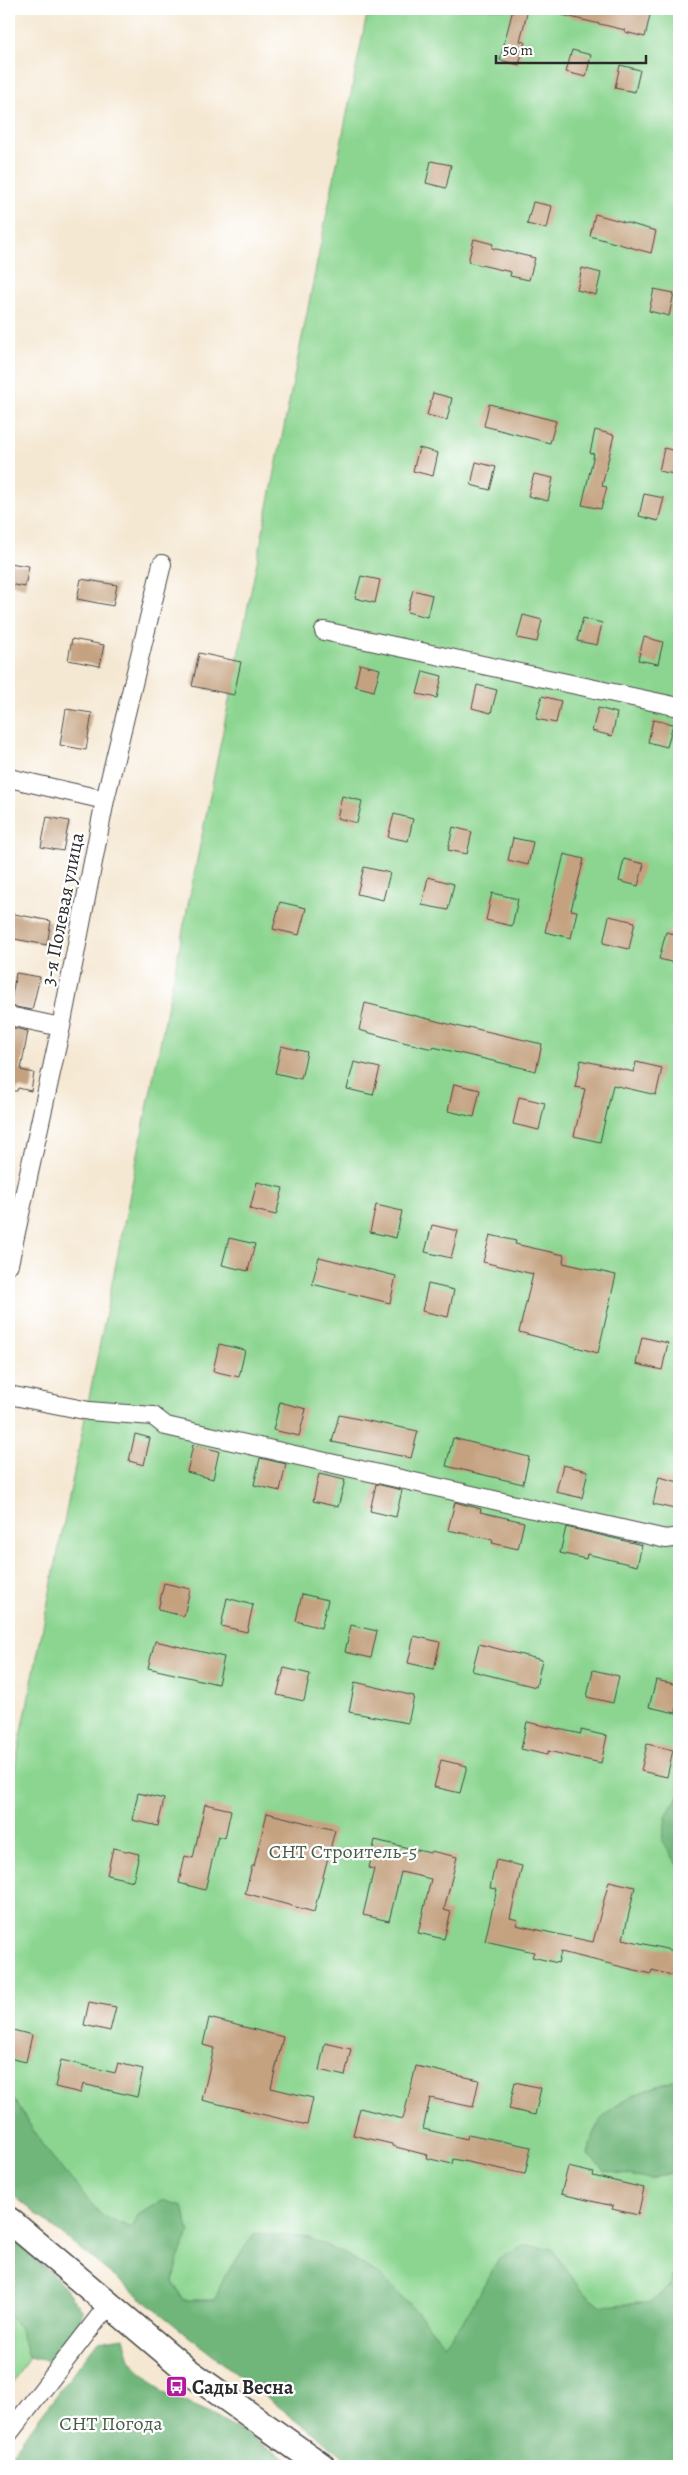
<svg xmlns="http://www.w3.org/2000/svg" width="688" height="2475" viewBox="0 0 688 2475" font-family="Alegreya,serif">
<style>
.green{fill:#8bd590;stroke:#5b805e}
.forest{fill:#70b67a;stroke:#4e7052}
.building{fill:#c4a280}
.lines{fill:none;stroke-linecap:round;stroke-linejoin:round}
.street-casing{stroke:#494744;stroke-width:20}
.secondary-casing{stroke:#494744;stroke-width:28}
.street{stroke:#fff;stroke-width:18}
.secondary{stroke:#fff;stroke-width:25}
.labels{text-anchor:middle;stroke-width:4.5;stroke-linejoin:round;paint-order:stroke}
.street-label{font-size:20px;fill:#2b2b2b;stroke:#fff}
.park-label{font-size:20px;fill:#485e49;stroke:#fff}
.poi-label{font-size:20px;font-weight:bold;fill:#2b2b2b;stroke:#fff;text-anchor:start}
</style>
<rect width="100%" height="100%" fill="#fff"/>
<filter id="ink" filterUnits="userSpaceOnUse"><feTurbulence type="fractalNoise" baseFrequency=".02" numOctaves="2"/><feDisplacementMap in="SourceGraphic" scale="10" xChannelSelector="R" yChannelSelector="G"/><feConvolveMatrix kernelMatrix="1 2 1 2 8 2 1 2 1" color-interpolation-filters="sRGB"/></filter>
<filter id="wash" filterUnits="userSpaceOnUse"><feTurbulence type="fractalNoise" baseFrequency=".0096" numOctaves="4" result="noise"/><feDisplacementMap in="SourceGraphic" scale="20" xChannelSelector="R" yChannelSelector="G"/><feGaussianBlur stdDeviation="1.12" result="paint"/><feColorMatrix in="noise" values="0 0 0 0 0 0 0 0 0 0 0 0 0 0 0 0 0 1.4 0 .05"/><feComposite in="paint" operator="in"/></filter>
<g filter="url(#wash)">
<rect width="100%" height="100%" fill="#f5e8d3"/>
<path class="green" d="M 368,9 L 679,9 L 679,2466 L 399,2466 L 9,2173 L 9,1796 Z
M 9,2288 L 52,2318 L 9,2390 Z"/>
<path class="forest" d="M 679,1795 L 679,1866 L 662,1841 L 667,1814 Z
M 679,2079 L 679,2175 L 673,2172 L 651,2179 L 605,2171 L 588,2155 C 590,2148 591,2139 594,2132 C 609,2099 649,2089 679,2079 Z
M 9,2091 L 43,2146 L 101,2215 L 132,2228 L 138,2215 L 162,2200 L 183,2206 L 189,2234 L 178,2259 L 173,2282 L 183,2300 L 215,2300 L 224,2277 L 255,2233 L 309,2238 L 345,2254 L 379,2274 L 418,2313 L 444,2344 L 462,2323 L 499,2258 L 524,2246 L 551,2248 L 581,2290 L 602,2306 L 652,2302 L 672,2283 L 679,2250 L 679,2466 L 355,2466 L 192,2339 L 9,2192 Z
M 9,2235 L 56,2277 L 83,2311 L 74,2342 L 52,2362 L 28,2357 L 19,2327 L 9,2316 Z
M 124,2337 L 130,2360 L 164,2393 L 211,2413 L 297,2466 L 9,2466 L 9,2457 L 98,2341 Z"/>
<g id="blocks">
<path class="building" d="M 513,9 L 528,9 L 520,41 L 525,42 L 519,65 L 500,60 Z
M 563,9 L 625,9 L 650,15 L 645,37 L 625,32 L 625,30 L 562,15 Z
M 572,50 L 591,55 L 586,77 L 566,72 Z
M 620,65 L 640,70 L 635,92 L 615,88 Z
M 431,161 L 451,165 L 446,188 L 426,183 Z
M 533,202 L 552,206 L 547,229 L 527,224 Z
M 595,214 L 656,231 L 651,253 L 590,236 Z
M 474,239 L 493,244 L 492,248 L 535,258 L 529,280 L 510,276 L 511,272 L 468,262 Z
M 582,268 L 601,273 L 596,295 L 577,290 Z
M 654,289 L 674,293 L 669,316 L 649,311 Z
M 433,393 L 452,398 L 447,420 L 427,415 Z
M 489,404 L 556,421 L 550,443 L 484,426 Z
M 595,430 L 614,435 L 602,486 L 607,487 L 601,509 L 582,505 L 594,454 L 590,453 Z
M 419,448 L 438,453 L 433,476 L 413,471 Z
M 664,448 L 679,452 L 679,475 L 659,471 Z
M 476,462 L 496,467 L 490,490 L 471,485 Z
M 534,474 L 553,478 L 548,501 L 528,496 Z
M 644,494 L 664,498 L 658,521 L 639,516 Z
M 9,563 L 29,566 L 25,587 L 9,584 Z
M 361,576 L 380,580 L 375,603 L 355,598 Z
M 81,579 L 117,585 L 113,606 L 77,599 Z
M 413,590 L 432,595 L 427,617 L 407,612 Z
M 523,615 L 542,620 L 537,642 L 517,638 Z
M 583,618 L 602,623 L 597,645 L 577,641 Z
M 644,637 L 663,642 L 658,664 L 638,660 Z
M 72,639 L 104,645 L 100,666 L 68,660 Z
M 199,653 L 241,662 L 234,695 L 192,686 Z
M 360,664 L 380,669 L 374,691 L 355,686 Z
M 423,671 L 442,676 L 437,698 L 417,694 Z
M 477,685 L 497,690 L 491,713 L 472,708 Z
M 542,696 L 561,701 L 556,723 L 536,719 Z
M 598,708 L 617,713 L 612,736 L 592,731 Z
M 66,709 L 92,713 L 86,750 L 60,745 Z
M 653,720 L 673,724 L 667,747 L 648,742 Z
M 342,796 L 362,801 L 357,823 L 337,818 Z
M 394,814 L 413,819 L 408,841 L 388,837 Z
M 47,817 L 69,821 L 63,851 L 41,847 Z
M 453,827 L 472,832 L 467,854 L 448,850 Z
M 513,838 L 533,842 L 528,865 L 508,860 Z
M 564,854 L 584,859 L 571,910 L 577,911 L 571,938 L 545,932 Z
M 624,859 L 644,864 L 638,886 L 619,881 Z
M 364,867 L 390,873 L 383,900 L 357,894 Z
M 428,877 L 454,884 L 448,910 L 422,905 Z
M 492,893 L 518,899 L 512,926 L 486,920 Z
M 280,902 L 306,908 L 299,935 L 273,929 Z
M 9,913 L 51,921 L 47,945 L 9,938 Z
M 609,916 L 635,922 L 629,949 L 603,943 Z
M 666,932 L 679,935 L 679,964 L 659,959 Z
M 16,973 L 40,977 L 32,1010 L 10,1006 Z
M 365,1003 L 468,1029 L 468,1027 L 542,1044 L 536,1071 L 433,1047 L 433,1049 L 407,1043 L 359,1030 Z
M 9,1027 L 28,1031 L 21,1070 L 34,1073 L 31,1091 L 18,1088 L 17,1091 L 9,1091 Z
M 281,1046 L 307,1052 L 301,1079 L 275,1073 Z
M 581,1060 L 634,1072 L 636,1062 L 662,1068 L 656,1095 L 613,1085 L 600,1142 L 574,1136 L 585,1089 L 575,1087 Z
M 354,1062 L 380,1068 L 373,1095 L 347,1089 Z
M 454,1084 L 480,1090 L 474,1117 L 448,1111 Z
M 519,1097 L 545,1103 L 539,1130 L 513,1124 Z
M 257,1182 L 283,1188 L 276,1215 L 250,1209 Z
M 376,1205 L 402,1211 L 396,1238 L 370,1232 Z
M 432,1225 L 458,1231 L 451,1258 L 425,1252 Z
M 490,1235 L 516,1241 L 515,1244 L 564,1255 L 563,1263 L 616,1275 L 598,1353 L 519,1332 L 533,1274 L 483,1262 Z
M 229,1238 L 255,1244 L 248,1271 L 222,1265 Z
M 319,1257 L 396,1276 L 390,1303 L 312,1284 Z
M 428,1284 L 454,1290 L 448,1317 L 422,1311 Z
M 642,1337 L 668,1343 L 662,1370 L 636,1364 Z
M 219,1344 L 245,1350 L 239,1377 L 213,1371 Z
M 280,1402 L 306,1409 L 299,1436 L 273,1430 Z
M 339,1415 L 418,1431 L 411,1458 L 332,1442 Z
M 135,1434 L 150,1438 L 144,1465 L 129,1461 Z
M 453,1438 L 529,1457 L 523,1484 L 446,1466 Z
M 193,1445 L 219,1451 L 213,1479 L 187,1472 Z
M 260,1458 L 286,1464 L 280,1491 L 254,1485 Z
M 563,1465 L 588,1471 L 582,1498 L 556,1492 Z
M 319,1474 L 345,1480 L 338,1507 L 313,1501 Z
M 659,1477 L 679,1482 L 679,1510 L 653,1504 Z
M 376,1484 L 402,1490 L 396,1517 L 370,1511 Z
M 455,1502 L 481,1509 L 480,1512 L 524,1522 L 518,1549 L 492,1543 L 493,1540 L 448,1530 Z
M 566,1527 L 642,1545 L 637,1566 L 587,1554 L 586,1559 L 560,1553 Z
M 164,1583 L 190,1589 L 184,1616 L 158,1610 Z
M 302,1594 L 328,1600 L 321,1628 L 296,1621 Z
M 227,1598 L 253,1605 L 247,1632 L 221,1626 Z
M 351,1625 L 377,1631 L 371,1658 L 345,1652 Z
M 414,1636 L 440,1642 L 434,1669 L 408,1663 Z
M 155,1641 L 224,1657 L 218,1684 L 148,1668 Z
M 479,1644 L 542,1660 L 536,1687 L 472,1671 Z
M 284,1668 L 310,1674 L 304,1701 L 277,1695 Z
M 593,1670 L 619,1676 L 613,1703 L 587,1697 Z
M 656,1680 L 679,1685 L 676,1713 L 649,1707 Z
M 355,1682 L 414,1696 L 408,1723 L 349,1712 Z
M 527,1722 L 581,1734 L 581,1730 L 607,1736 L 601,1763 L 548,1751 L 547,1755 L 521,1749 Z
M 647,1744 L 673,1750 L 667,1777 L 641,1771 Z
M 441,1760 L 467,1766 L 460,1793 L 434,1787 Z
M 138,1793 L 164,1799 L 158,1826 L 132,1820 Z
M 205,1804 L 231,1810 L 225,1838 L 218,1836 L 205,1890 L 179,1883 L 185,1856 L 193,1858 Z
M 267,1813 L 335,1830 L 314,1912 L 245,1893 L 252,1866 L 254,1866 Z
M 375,1840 L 430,1853 L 431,1851 L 457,1857 L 444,1910 L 451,1912 L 444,1939 L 418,1933 L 431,1879 L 401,1872 L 389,1921 L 363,1915 L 374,1869 L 369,1868 Z
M 113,1848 L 139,1854 L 133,1881 L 107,1875 Z
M 496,1860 L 522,1866 L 510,1918 L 518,1920 L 516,1925 L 593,1942 L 609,1881 L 635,1887 L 623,1939 L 679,1952 L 679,1977 L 652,1970 L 651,1974 L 561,1952 L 558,1963 L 532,1957 L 534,1952 L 485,1941 L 497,1889 L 490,1888 Z
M 89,2002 L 116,2007 L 110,2031 L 84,2025 Z
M 209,2018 L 283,2037 L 271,2088 L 313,2098 L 307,2125 L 202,2100 L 214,2048 L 203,2045 Z
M 9,2029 L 32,2035 L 26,2062 L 9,2058 Z
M 325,2043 L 351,2049 L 345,2076 L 319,2070 Z
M 61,2060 L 115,2073 L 118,2063 L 143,2069 L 137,2097 L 83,2084 L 81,2093 L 55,2087 Z
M 416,2066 L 479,2080 L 473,2107 L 430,2098 L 423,2129 L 467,2139 L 468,2134 L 531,2147 L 525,2174 L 453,2159 L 452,2164 L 426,2158 L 427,2155 L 392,2146 L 392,2144 L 353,2135 L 360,2108 L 403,2119 Z
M 515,2082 L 541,2088 L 535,2115 L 509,2109 Z
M 568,2167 L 594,2173 L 593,2176 L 644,2188 L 638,2215 L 612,2209 L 613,2206 L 561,2194 Z"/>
</g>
</g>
<g filter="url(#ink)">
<use href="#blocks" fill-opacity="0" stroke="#494744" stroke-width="1"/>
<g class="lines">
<defs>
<path id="street" d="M 324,631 L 679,707
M 9,778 L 105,800
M 9,1016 L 61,1027
M 9,1264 L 61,1027 L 105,800 L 162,564
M 9,1395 L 89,1411 L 153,1416 L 166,1426 L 666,1539 L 679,1537
M 9,2433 L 109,2304"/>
<path id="secondary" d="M 9,2220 L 188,2371 L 322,2466"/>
</defs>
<use href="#street" class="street-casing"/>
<use href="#secondary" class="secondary-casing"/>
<use href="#street" class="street"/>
<use href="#secondary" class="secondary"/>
</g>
</g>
<defs>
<symbol id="bus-square" viewBox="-11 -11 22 22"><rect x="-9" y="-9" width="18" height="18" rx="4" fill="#b5179e" stroke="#fff"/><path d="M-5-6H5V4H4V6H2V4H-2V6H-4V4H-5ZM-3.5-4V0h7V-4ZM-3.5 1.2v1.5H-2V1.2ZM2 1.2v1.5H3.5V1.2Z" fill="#fff"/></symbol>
</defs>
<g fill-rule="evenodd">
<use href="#bus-square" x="164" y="2374" width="25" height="25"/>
</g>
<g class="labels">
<g class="street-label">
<text transform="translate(62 909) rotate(-79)" y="7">3-я Полевая улица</text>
</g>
<g class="park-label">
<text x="343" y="1858">СНТ Строитель-5</text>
<text x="111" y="2430">СНТ Погода</text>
</g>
<g class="poi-label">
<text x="192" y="2394">Сады Весна</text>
</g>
</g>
<rect width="688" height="2475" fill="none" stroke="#fff" stroke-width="30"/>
<path d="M496 55v8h150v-8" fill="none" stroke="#2b2b2b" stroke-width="2.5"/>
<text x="503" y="55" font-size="15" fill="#2b2b2b" stroke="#ffffff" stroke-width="4" paint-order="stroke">50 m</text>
</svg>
